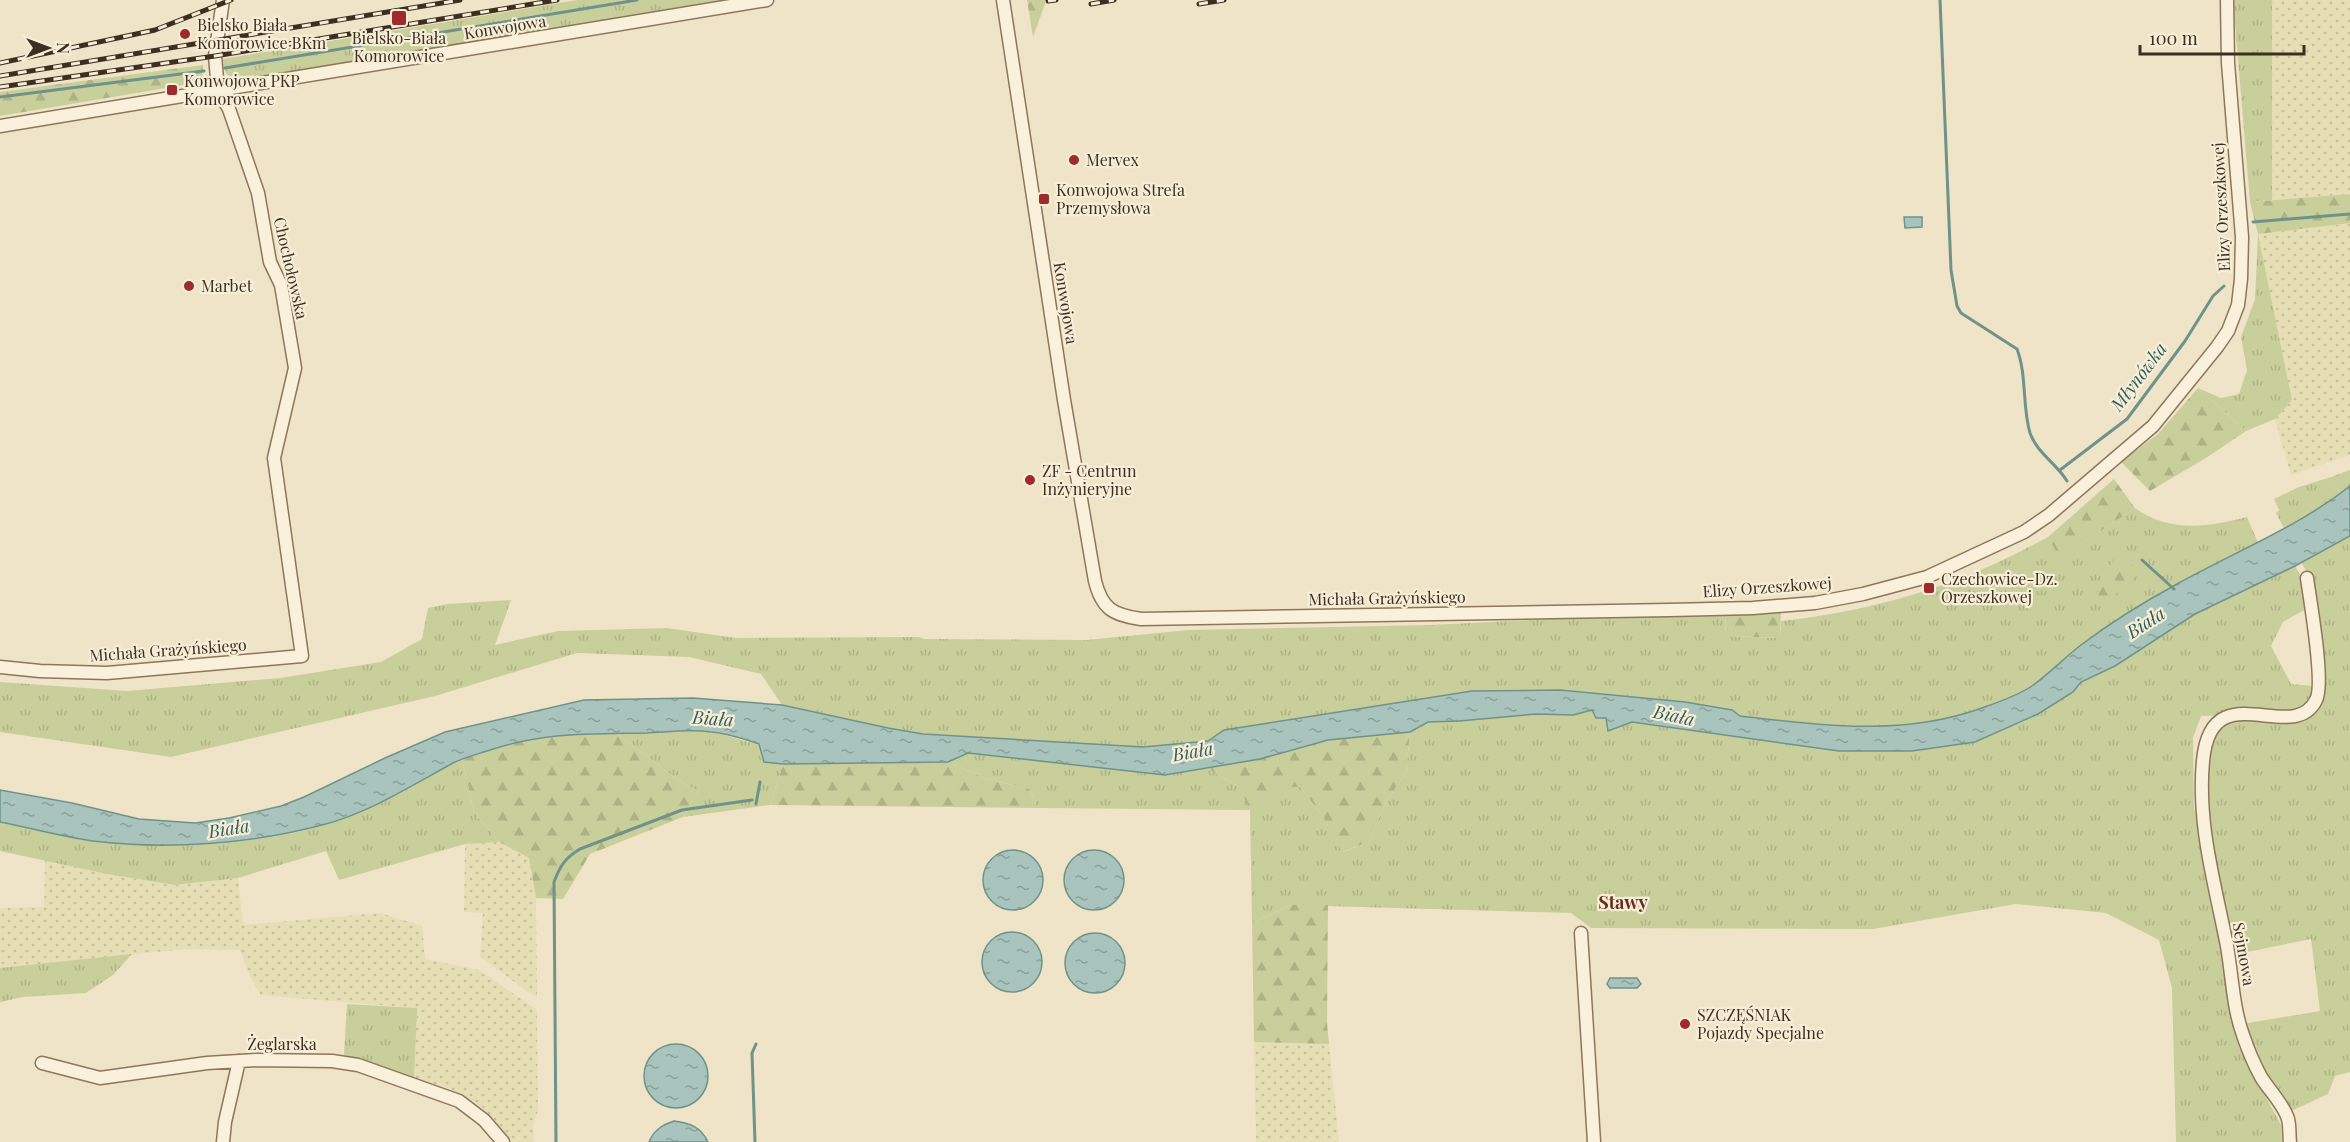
<svg xmlns="http://www.w3.org/2000/svg" width="2350" height="1142" viewBox="0 0 2350 1142" font-family="'Playfair Display',serif">
<style>
.farmland{fill:url(#farmland-dots)}
.grass{fill:url(#grass-tufts)}
.forest{fill:url(#forest-firs)}
.water{fill:url(#water-ripples);stroke:#6f938a;stroke-width:1.5}
.lines{fill:none;stroke-linecap:round;stroke-linejoin:round}
.stream{stroke:#6f938a;stroke-width:3}
.minor-casing{stroke:#8d765c;stroke-width:15}
.minor{stroke:#faf1dc;stroke-width:12}
.rail-casing{stroke:#3d2e20;stroke-width:5}
.rail{stroke:#f7eed8;stroke-width:3;stroke-dasharray:9;stroke-linecap:butt}
.poi-dot{fill:#9e2a2b;stroke:#f7eed8;stroke-width:2}
.labels{text-anchor:middle;stroke-width:4.5;stroke-linejoin:round;paint-order:stroke}
.poi-label{font-size:16px;fill:#3d2e20;stroke:#f7eed8;text-anchor:start}
.street-label{font-size:16px;fill:#3d2e20;stroke:#f7eed8}
.water-label{font-size:18px;font-style:italic;fill:#2f5d5a;stroke:#f7eed8}
.neighbourhood-label{font-size:18px;font-weight:bold;fill:#6b2e1e;stroke:#f7eed8}
</style>
<defs>
<pattern id="farmland-dots" width="8" height="8" patternUnits="userSpaceOnUse" patternTransform="scale(1.5)"><rect width="8" height="8" fill="#e6deb5"/><path d="M2 2h.1M6 6h.1" fill="none" stroke="#c6bf9b" stroke-width="1.8" stroke-linecap="round"/></pattern>
<pattern id="grass-tufts" width="24" height="20" patternUnits="userSpaceOnUse" patternTransform="scale(1.5)"><rect width="24" height="20" fill="#c9cf9b"/><path d="M3 7l-1-3M5 7V3M7 7l1-3M15 17l-1-3M17 17v-4M19 17l1-3" fill="none" stroke="#aeb285"/></pattern>
<pattern id="forest-firs" width="22" height="20" patternUnits="userSpaceOnUse" patternTransform="scale(1.5)"><rect width="22" height="20" fill="#c9cf9b"/><path d="M5 1l3.5 6h-7zM16 11l3.5 6h-7z" fill="#aeb285"/></pattern>
<pattern id="water-ripples" width="26" height="14" patternUnits="userSpaceOnUse" patternTransform="scale(1.5)"><rect width="26" height="14" fill="#a9c4bc"/><path d="M2 4q2-2 4 0t4 0M15 11q2-2 4 0t4 0" fill="none" stroke="#8ba098"/></pattern>
</defs>
<rect width="100%" height="100%" fill="#f0e4c8"/>
<path class="farmland" d="M 2272,0 L 2350,0 L 2350,194 L 2272,200 Z
M 2350,223 L 2350,455 L 2291,475 L 2275,419 L 2292,400 L 2258,234 Z
M 499,842 L 529,858 L 536,898 L 537,998 L 480,957 L 483,913 L 464,912 L 465,844 Z
M 45,860 L 107,874 L 175,885 L 238,878 L 243,925 L 380,913 L 422,926 L 425,959 L 479,970 L 537,1010 L 538,1110 L 533,1126 L 534,1142 L 510,1142 L 482,1107 L 448,1088 L 414,1078 L 416,1008 L 261,995 L 249,975 L 240,950 L 186,949 L 0,968 L 0,908 L 44,907 Z
M 1254,1042 L 1329,1044 L 1339,1142 L 1256,1142 Z"/>
<path class="grass" d="M 577,0 L 733,0 L 240,81 C 226,77 224,73 223,59 Z
M 2233,0 L 2272,0 L 2272,200 L 2250,202 Z
M 2258,234 L 2292,400 L 2275,419 L 2246,431 L 2198,388 L 2221,398 L 2239,394 L 2247,370 L 2241,337 L 2255,299 Z
M 2331,477 L 2340,494 L 2285,530 L 2276,513 L 2279,510 L 2274,499 L 2299,487 Z
M 2135,508 C 2169,533 2209,527 2247,517 L 2258,543 L 2177,584 L 2140,607 L 2081,645 L 2031,687 L 2001,702 L 1974,711 L 1930,723 L 1878,727 L 1807,723 L 1740,716 L 1732,710 L 1685,702 L 1560,690 L 1472,691 L 1224,730 L 1208,741 L 1143,747 L 923,734 L 888,728 L 782,705 L 761,674 L 689,657 L 577,653 L 435,696 L 171,757 L 0,732 L 0,682 L 127,691 L 280,678 L 381,662 L 422,639 L 428,608 L 448,604 L 511,600 L 495,645 L 558,631 L 667,628 L 736,638 L 919,637 L 924,639 L 1086,640 L 1188,630 L 1431,625 L 1568,618 L 1725,614 L 1726,636 L 1780,638 L 1781,621 C 1880,610 1960,585 2048,537 L 2061,557 Z
M 2350,536 L 2350,1072 L 2335,1076 L 2328,1094 L 2287,1113 L 2267,1080 L 2242,1024 L 2320,1011 L 2311,939 L 2232,955 L 2205,812 L 2208,743 L 2222,722 L 2315,710 L 2310,577 L 2301,562 Z
M 2295,566 L 2304,581 L 2308,608 L 2283,622 L 2271,646 L 2291,684 L 2314,686 L 2314,698 L 2306,707 L 2293,713 L 2201,716 L 2193,738 L 2194,807 L 2239,1047 L 2281,1125 L 2282,1142 L 2176,1142 L 2172,988 L 2159,940 L 2106,913 L 2016,904 L 1873,929 L 1591,928 L 1571,913 L 1291,905 L 1252,923 L 1250,810 L 1037,808 L 1030,789 L 987,779 L 948,762 L 968,753 L 1165,775 L 1205,767 L 1239,787 L 1300,787 L 1322,815 L 1343,852 L 1369,842 L 1385,804 L 1406,772 L 1410,732 L 1428,722 L 1459,721 L 1536,714 L 1573,715 L 1592,710 L 1606,718 L 1609,731 L 1632,722 L 1839,751 L 1912,751 L 1975,742 L 2038,714 L 2073,692 L 2081,682 L 2116,666 L 2194,614 Z
M 710,731 L 759,745 L 764,762 L 783,764 L 770,805 L 683,817 L 698,791 L 678,780 L 616,733 Z
M 462,759 L 474,812 L 499,842 L 465,844 L 339,880 L 326,851 L 238,878 L 175,885 L 107,874 L 0,851 L 0,822 C 30,827 65,838 94,841 C 161,848 263,846 326,824 C 347,817 365,807 385,799 C 392,796 400,794 406,790 C 425,780 442,768 462,759 Z
M 132,954 L 113,975 L 86,993 L 23,997 L 0,1002 L 0,968 Z
M 347,1004 L 417,1008 L 414,1078 L 344,1055 Z"/>
<path class="forest" d="M 1027,0 L 1045,0 L 1045,4 L 1033,37 Z
M 203,65 L 202,82 L 0,116 L 0,92 Z
M 2350,194 L 2350,223 L 2258,234 L 2250,202 Z
M 2198,388 L 2246,431 L 2206,458 L 2150,491 L 2121,462 L 2158,434 Z
M 2350,470 L 2350,486 L 2340,494 L 2331,477 Z
M 2114,479 L 2135,508 L 2060,558 L 2048,537 Z
M 2117,554 L 2141,572 L 2106,603 L 2095,592 Z
M 1781,611 L 1780,638 L 1726,636 L 1725,614 Z
M 1410,732 L 1406,772 L 1385,804 L 1369,842 L 1342,852 L 1322,815 L 1300,787 L 1277,787 L 1250,810 L 1239,787 L 1205,767 L 1260,759 L 1328,740 Z
M 616,733 L 678,780 L 698,791 L 683,817 L 590,854 L 563,899 L 536,898 L 529,858 L 499,842 L 474,812 L 462,759 L 511,743 L 549,735 Z
M 948,762 L 987,779 L 1030,789 L 1037,808 L 770,805 L 783,764 Z
M 1291,905 L 1328,905 L 1327,1023 L 1329,1044 L 1254,1042 L 1252,923 Z"/>
<path class="water" d="M 1904,217 L 1922,217 L 1922,227 L 1905,228 Z
M 2350,486 L 2350,536 L 2295,566 L 2195,614 L 2115,666 L 2081,682 L 2073,692 L 2038,714 L 1975,742 L 1912,751 L 1839,751 L 1632,722 L 1608,731 L 1606,718 L 1596,718 L 1592,710 L 1573,715 L 1536,714 L 1459,721 L 1428,722 L 1410,732 L 1328,740 L 1260,759 L 1165,775 L 968,753 L 948,762 L 783,764 L 764,762 L 759,744 C 744,739 727,733 711,732 C 690,729 668,732 647,733 C 589,734 543,732 487,751 C 475,755 463,758 453,763 C 411,786 369,813 322,825 C 251,844 166,850 93,841 C 62,837 31,828 0,822 L 0,790 L 72,803 L 139,819 L 195,823 L 229,818 L 281,806 L 304,797 L 385,758 L 445,732 L 584,700 L 693,698 L 782,705 L 888,728 L 923,734 L 1143,747 L 1208,741 L 1224,730 L 1472,691 L 1560,690 L 1685,702 L 1732,710 L 1740,716 C 1823,725 1901,737 1982,708 C 1999,702 2017,696 2032,686 C 2049,674 2064,658 2081,645 C 2110,623 2144,602 2177,584 C 2236,551 2295,529 2350,486 Z
M1064 880a30 30 0 1 1 60 0a30 30 0 1 1-60 0Z
M983 880a30 30 0 1 1 60 0a30 30 0 1 1-60 0Z
M982 962a30 30 0 1 1 60 0a30 30 0 1 1-60 0Z
M1065 963a30 30 0 1 1 60 0a30 30 0 1 1-60 0Z
M 1610,978 L 1637,978 L 1641,984 L 1637,988 L 1610,988 L 1607,984 Z
M644 1076a32 32 0 1 1 64 0a32 32 0 1 1-64 0Z
M 674,1121 C 690,1123 701,1127 708,1142 L 649,1142 C 654,1130 662,1125 674,1121 Z"/>
<g class="lines">
<path class="stream" d="M 1940,0 L 1951,270 L 1957,306 L 1961,313 L 2017,349 C 2027,375 2022,406 2030,433 C 2037,453 2057,464 2067,481
M 225,68 L 637,0
M 0,97 L 204,71
M 2253,222 L 2350,214
M 2060,470 L 2127,419 L 2185,341 L 2213,296 L 2224,286
M 2142,560 L 2174,589
M 756,804 L 760,782
M 556,1142 L 554,882 C 560,866 565,858 580,849 L 682,810 L 752,800
M 755,1142 L 752,1053 L 756,1044"/>
<defs>
<path id="minor" d="M 1003,0 L 1064,400 L 1095,581 C 1102,609 1113,615 1141,619 L 1669,610 L 1753,608 L 1815,603 L 1863,594 L 1927,577 L 2024,532 L 2049,515 L 2153,426 L 2217,347 L 2228,331 L 2238,305 L 2241,279 L 2242,237 L 2228,63 L 2227,0
M 0,126 L 767,0
M 0,667 L 40,671 L 107,673 L 302,656 L 274,458 L 295,368 L 281,285 L 270,262 L 258,193 L 229,109 L 218,90 L 215,56 L 223,0
M 1581,933 L 1594,1142
M 42,1063 L 100,1078 L 207,1063 L 256,1060 L 332,1061 L 358,1065 L 459,1101 L 484,1120 L 503,1142
M 223,1142 L 225,1122 L 239,1061
M 2290,1142 C 2289,1135 2290,1126 2288,1119 C 2284,1105 2269,1090 2261,1077 C 2254,1064 2248,1050 2243,1035 C 2233,1008 2232,975 2227,946 C 2215,884 2197,824 2203,761 C 2211,671 2293,747 2316,700 C 2325,684 2310,600 2307,578"/>
</defs>
<use href="#minor" class="minor-casing"/>
<use href="#minor" class="minor"/>
<defs>
<path id="rail" d="M 1048,1 L 1056,0
M 1091,4 L 1114,0
M 1199,4 L 1224,0
M 0,63 L 155,30 L 231,0
M 0,76 L 460,0
M 0,87 L 215,56 L 557,0"/>
</defs>
<use href="#rail" class="rail-casing"/>
<use href="#rail" class="rail"/>
</g>
<g class="poi-dot">
<rect x="391" y="10" width="16" height="16" rx="3"/>
<circle cx="185" cy="34" r="6"/>
<rect x="166" y="84" width="12" height="12" rx="3"/>
<circle cx="1074" cy="160" r="6"/>
<rect x="1038" y="193" width="12" height="12" rx="3"/>
<circle cx="189" cy="286" r="6"/>
<circle cx="1030" cy="480" r="6"/>
<rect x="1923" y="582" width="12" height="12" rx="3"/>
<circle cx="1685" cy="1024" r="6"/>
</g>
<g class="labels">
<g class="poi-label">
<text x="197" y="31">Bielsko Biała<tspan x="197" dy="18">Komorowice BKm</tspan></text>
<text x="399" y="44" text-anchor="middle">Bielsko-Biała<tspan x="399" dy="18">Komorowice</tspan></text>
<text x="184" y="87">Konwojowa PKP<tspan x="184" dy="18">Komorowice</tspan></text>
<text x="1086" y="166">Mervex</text>
<text x="1056" y="196">Konwojowa Strefa<tspan x="1056" dy="18">Przemysłowa</tspan></text>
<text x="201" y="292">Marbet</text>
<text x="1042" y="477">ZF - Centrun<tspan x="1042" dy="18">Inżynieryjne</tspan></text>
<text x="1941" y="585">Czechowice-Dz.<tspan x="1941" dy="18">Orzeszkowej</tspan></text>
<text x="1697" y="1021">SZCZĘŚNIAK<tspan x="1697" dy="18">Pojazdy Specjalne</tspan></text>
</g>
<g class="street-label">
<text transform="translate(505 27) rotate(-9)" y="6">Konwojowa</text>
<text transform="translate(2221 207) rotate(-93)" y="6">Elizy Orzeszkowej</text>
<text transform="translate(291 268) rotate(77)" y="6">Chochołowska</text>
<text transform="translate(1066 303) rotate(81)" y="6">Konwojowa</text>
<text transform="translate(1767 587) rotate(-4)" y="6">Elizy Orzeszkowej</text>
<text transform="translate(1387 598) rotate(-1)" y="6">Michała Grażyńskiego</text>
<text transform="translate(168 650) rotate(-4)" y="6">Michała Grażyńskiego</text>
<text transform="translate(2244 954) rotate(80)" y="6">Sejmowa</text>
<text x="282" y="1050">Żeglarska</text>
</g>
<g class="water-label">
<text transform="translate(2139 377) rotate(-53)" y="6">Młynówka</text>
<text transform="translate(2146 623) rotate(-33)" y="6">Biała</text>
<text transform="translate(1674 716) rotate(12)" y="6">Biała</text>
<text transform="translate(713 719) rotate(4)" y="6">Biała</text>
<text transform="translate(1193 752) rotate(-10)" y="6">Biała</text>
<text transform="translate(229 829) rotate(-9)" y="6">Biała</text>
</g>
<g class="neighbourhood-label">
<text x="1623" y="909">Stawy</text>
</g>
</g>
<g transform="translate(48 48) rotate(90)" stroke="#f7eed8" stroke-width="4.5" paint-order="stroke">
<path d="M0-4.5L10 22L0 15L-10 22Z" fill="#3d2e20"/>
<text y="-9" font-size="16" font-weight="bold" text-anchor="middle" fill="#3d2e20">N</text>
</g>
<path d="M2140 45v9h164v-9" fill="none" stroke="#3d2e20" stroke-width="3"/>
<text x="2149" y="45" font-size="18" fill="#3d2e20" stroke="#f7eed8" stroke-width="4.5" paint-order="stroke">100 m</text>
</svg>
